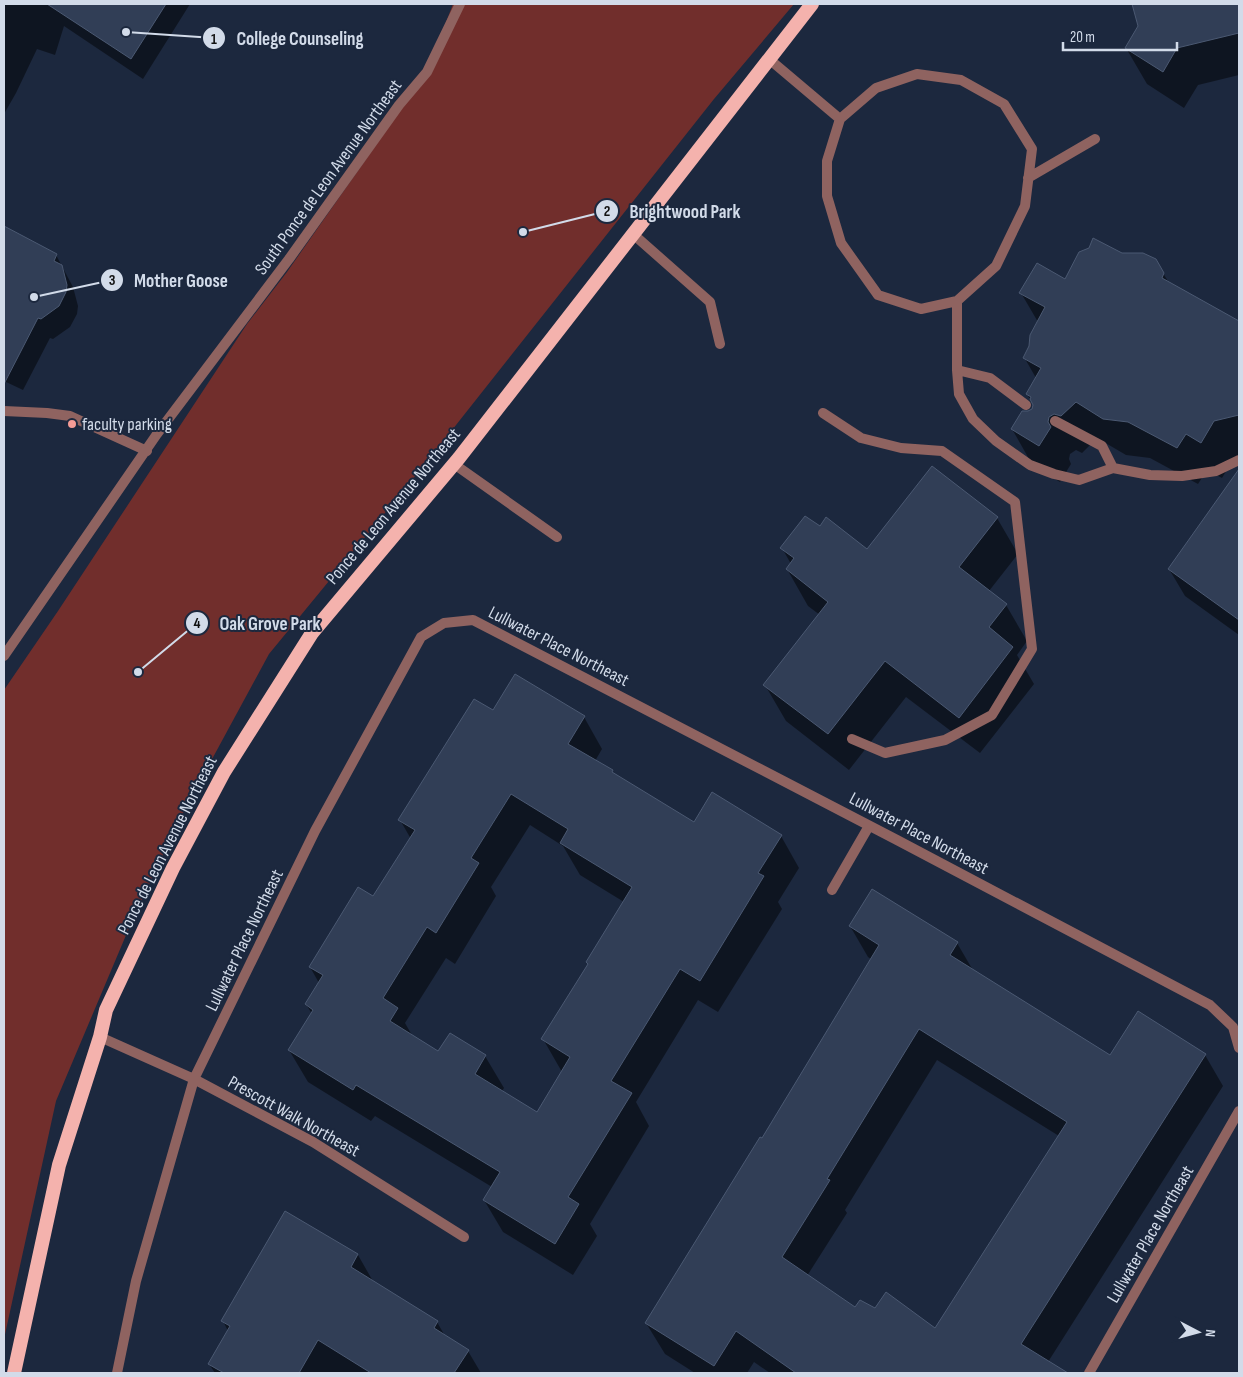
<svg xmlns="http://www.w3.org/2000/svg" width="1243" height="1377" viewBox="0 0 1243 1377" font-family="'Sofia Sans Condensed',sans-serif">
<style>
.green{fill:#712e2c}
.shadow{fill:#0007;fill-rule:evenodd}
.building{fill:#313e56;stroke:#4b5972;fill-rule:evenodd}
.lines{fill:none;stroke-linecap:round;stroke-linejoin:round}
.service{stroke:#8f6360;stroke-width:10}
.minor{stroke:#8f6360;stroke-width:10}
.trunk{stroke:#f4b2ad;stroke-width:14}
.poi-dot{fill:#f59c96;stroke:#1c283e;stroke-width:2}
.labels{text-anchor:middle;stroke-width:4;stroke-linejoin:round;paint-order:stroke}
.street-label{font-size:18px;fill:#d2dbe9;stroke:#1c283e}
.poi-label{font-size:18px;fill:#d2dbe9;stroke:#1c283e;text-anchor:start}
.leader{fill:none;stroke:#d2dbe9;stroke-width:2}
.callout-dot{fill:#d2dbe9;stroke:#1c283e;stroke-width:2}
.mark-label{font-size:15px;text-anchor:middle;font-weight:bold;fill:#111}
.callout-label{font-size:19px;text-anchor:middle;font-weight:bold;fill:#d2dbe9;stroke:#1c283e;stroke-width:4;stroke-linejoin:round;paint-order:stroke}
</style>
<rect width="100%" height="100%" fill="#1c283e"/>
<path class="green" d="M 453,4 L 794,4 L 714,99 L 426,463 L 269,654 L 185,809 L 132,921 L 56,1101 L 4,1339 L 4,690 L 58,611 L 247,324 L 287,272 L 427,72 Z"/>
<path class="shadow" d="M 4,4 L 190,4 L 143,79 L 64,26 L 55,55 L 37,49 L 16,93 L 4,114 Z
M 1134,4 L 1239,4 L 1239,75 L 1198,85 L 1184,108 L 1147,84 L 1126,48 L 1139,26 Z
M 4,228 L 56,255 L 73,287 L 78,306 L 77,314 L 70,327 L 53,339 L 50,338 L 23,390 L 4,381 Z
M 1163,273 L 1169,283 L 1239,323 L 1239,456 L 1234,458 L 1222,478 L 1207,470 L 1198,484 L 1150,458 L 1126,455 L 1097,438 L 1082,453 L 1076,450 L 1070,454 L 1069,459 L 1071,464 L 1060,482 L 1033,466 L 1012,429 L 1033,409 L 1034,406 L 1027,394 L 1036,378 L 1024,357 L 1030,346 L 1038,322 L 1021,293 L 1065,281 Z
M 1223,494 L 1239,505 L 1239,635 L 1185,596 L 1169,569 Z
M 997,518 L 1018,554 L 989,591 L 1006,605 L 1027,641 L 1017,655 L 1034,684 L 980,753 L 906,697 L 849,770 L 786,721 L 765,685 L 820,615 L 808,606 L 787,569 L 791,564 L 782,548 L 820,528 L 868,551 Z
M 493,712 L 584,717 L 602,749 L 595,761 L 612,771 L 614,776 L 694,823 L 781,836 L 799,868 L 778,902 L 782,909 L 718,1012 L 698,1000 L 636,1102 L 649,1126 L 590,1224 L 597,1236 L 573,1275 L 503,1232 L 484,1200 L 492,1187 L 375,1116 L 371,1121 L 308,1082 L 289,1050 L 312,1014 L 306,1004 L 319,983 L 310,967 L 373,898 L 411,839 L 400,820 ZM 530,825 L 563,846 L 580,875 L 624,902 L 588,965 L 543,1039 L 562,1072 L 537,1113 L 502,1091 L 504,1088 L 485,1056 L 439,1053 L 413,1037 L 405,1023 L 446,958 L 455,964 L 496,896 L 491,887 Z
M 850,926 L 957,943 L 974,972 L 1110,1056 L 1205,1055 L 1223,1086 L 1048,1362 L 1054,1373 L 770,1373 L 754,1362 L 747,1373 L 695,1373 L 665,1354 L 646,1323 L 762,1140 L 871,959 L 868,957 ZM 937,1060 L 1059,1136 L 936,1329 L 855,1309 L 807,1276 L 847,1213 L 845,1210 Z
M 285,1213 L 358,1255 L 374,1283 L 437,1322 L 445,1336 L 468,1351 L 481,1373 L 215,1373 L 209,1364 L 228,1331 L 223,1321 Z"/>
<path class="building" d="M 47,4 L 166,4 L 131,59 Z
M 1132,4 L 1239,4 L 1239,33 L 1177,48 L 1163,72 L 1125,48 L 1138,26 Z
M 4,226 L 57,254 L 54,261 L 62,265 L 67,285 L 66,292 L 59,306 L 41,319 L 38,318 L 4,384 Z
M 1093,238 L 1122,253 L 1143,253 L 1156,259 L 1164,273 L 1162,278 L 1239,321 L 1239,415 L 1214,421 L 1201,443 L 1186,434 L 1177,448 L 1128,422 L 1103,419 L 1076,402 L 1061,416 L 1054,414 L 1049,417 L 1048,422 L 1051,427 L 1039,446 L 1011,429 L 1022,411 L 1028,411 L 1032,409 L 1033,405 L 1030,399 L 1031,397 L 1026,394 L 1041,368 L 1023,358 L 1029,346 L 1030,335 L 1045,307 L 1019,293 L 1037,263 L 1065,279 L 1079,252 L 1089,248 Z
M 932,466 L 998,517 L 959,567 L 1007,604 L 989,627 L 1013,647 L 959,718 L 885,661 L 828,734 L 763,685 L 828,602 L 786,569 L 794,558 L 780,548 L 805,516 L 820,526 L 826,517 L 867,549 Z
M 1239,469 L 1239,620 L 1168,569 Z
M 515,674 L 585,716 L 568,744 L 613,770 L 612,772 L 694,822 L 712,792 L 782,835 L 758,873 L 764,876 L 700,981 L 680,969 L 611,1081 L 632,1093 L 568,1197 L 579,1204 L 555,1244 L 483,1200 L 500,1172 L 356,1085 L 353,1090 L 288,1050 L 313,1010 L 305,1004 L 323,975 L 309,967 L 358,887 L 373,896 L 415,830 L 398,820 L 474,699 L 493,710 ZM 511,794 L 568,829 L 560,843 L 632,887 L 586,962 L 588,964 L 541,1039 L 570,1057 L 537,1112 L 475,1074 L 486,1055 L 450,1033 L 438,1051 L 390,1021 L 398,1008 L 383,998 L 427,927 L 436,933 L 479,863 L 471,858 Z
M 872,889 L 958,942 L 950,955 L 1110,1055 L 1138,1011 L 1206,1054 L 1021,1344 L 1068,1373 L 796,1373 L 736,1331 L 714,1366 L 645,1323 L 760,1137 L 762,1138 L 879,945 L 849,926 ZM 919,1029 L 1067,1122 L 935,1328 L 886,1292 L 875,1308 L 860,1300 L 855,1307 L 782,1257 L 830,1180 L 827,1179 Z
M 285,1211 L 358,1254 L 351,1267 L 438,1321 L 434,1328 L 469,1350 L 454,1373 L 371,1373 L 318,1340 L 299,1373 L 224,1373 L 208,1364 L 230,1326 L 221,1321 Z"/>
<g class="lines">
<path class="service" d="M 769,59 L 840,119
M 917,74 L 961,80 L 1004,104 L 1032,149 L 1025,206 L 996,266 L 957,301 L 921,309 L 878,295 L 841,243 L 827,196 L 827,161 L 840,119 L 876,88 Z
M 1028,178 L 1095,139
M 633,234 L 710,302 L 720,344
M 957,301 L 957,370 L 959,394 L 973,419 L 996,441 L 1030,465 L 1054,474 L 1079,480 L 1113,468 L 1150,475 L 1182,476 L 1216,471 L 1239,460
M 957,370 L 990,378 L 1026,405
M 4,411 L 47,413 L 70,416 L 147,451
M 823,413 L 861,438 L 901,448 L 942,451 L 1015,502 L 1032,649 L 992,715 L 945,740 L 885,753 L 852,739
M 1055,421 L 1102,446 L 1113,468
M 454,464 L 557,537
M 832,890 L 869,826"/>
<path class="minor" d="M 4,656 L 157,434 L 289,259 L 399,105 L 427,72 L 460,4
M 100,1037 L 194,1079 L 313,1142 L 464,1237
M 117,1373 L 136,1281 L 194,1079 L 315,831 L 421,637 L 444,623 L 473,620 L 897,840 L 1210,1005 L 1233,1027 L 1239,1048
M 1089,1373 L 1239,1111"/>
<path class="trunk" d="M 14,1373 L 59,1165 L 100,1037 L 106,1010 L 173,868 L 224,772 L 312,633 L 459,458 L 812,4"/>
</g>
<circle class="poi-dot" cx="72" cy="424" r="5"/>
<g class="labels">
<g class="street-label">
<text transform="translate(328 177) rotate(-54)" y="6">South Ponce de Leon Avenue Northeast</text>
<text transform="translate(393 506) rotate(-50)" y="6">Ponce de Leon Avenue Northeast</text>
<text transform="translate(559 646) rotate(27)" y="6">Lullwater Place Northeast</text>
<text transform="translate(919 833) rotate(28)" y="6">Lullwater Place Northeast</text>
<text transform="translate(167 845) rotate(-63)" y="6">Ponce de Leon Avenue Northeast</text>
<text transform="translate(244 940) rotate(-64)" y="6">Lullwater Place Northeast</text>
<text transform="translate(294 1116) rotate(29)" y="6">Prescott Walk Northeast</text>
<text transform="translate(1150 1234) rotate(-60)" y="6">Lullwater Place Northeast</text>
</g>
<g class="poi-label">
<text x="82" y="430">faculty parking</text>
</g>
</g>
<path class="leader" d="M126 32L214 38M523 232L607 211M34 297L112 280M138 672L197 623"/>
<g class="callout-dot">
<circle cx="126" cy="32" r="5"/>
<circle cx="523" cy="232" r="5"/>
<circle cx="34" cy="297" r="5"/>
<circle cx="138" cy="672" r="5"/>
<circle cx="214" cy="38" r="12"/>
<circle cx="607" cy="211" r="12"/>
<circle cx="112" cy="280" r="12"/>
<circle cx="197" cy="623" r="12"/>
</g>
<g class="mark-label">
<text x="214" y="44">1</text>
<text x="607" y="216">2</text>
<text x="112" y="285">3</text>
<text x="197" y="628">4</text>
</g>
<g class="callout-label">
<text x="300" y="45">College Counseling</text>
<text x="685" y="218">Brightwood Park</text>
<text x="181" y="287">Mother Goose</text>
<text x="270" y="630">Oak Grove Park</text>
</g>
<rect width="1243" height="1377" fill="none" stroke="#d2dbe9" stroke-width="10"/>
<g transform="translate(1198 1332) rotate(96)" stroke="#1c283e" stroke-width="4" paint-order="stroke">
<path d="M0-4L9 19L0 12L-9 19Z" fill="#d2dbe9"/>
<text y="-8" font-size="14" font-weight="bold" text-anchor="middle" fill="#d2dbe9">N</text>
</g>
<path d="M1063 42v8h114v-8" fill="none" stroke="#d2dbe9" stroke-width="2.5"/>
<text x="1070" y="42" font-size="15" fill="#d2dbe9" stroke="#1c283e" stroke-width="4" paint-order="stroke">20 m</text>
</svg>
